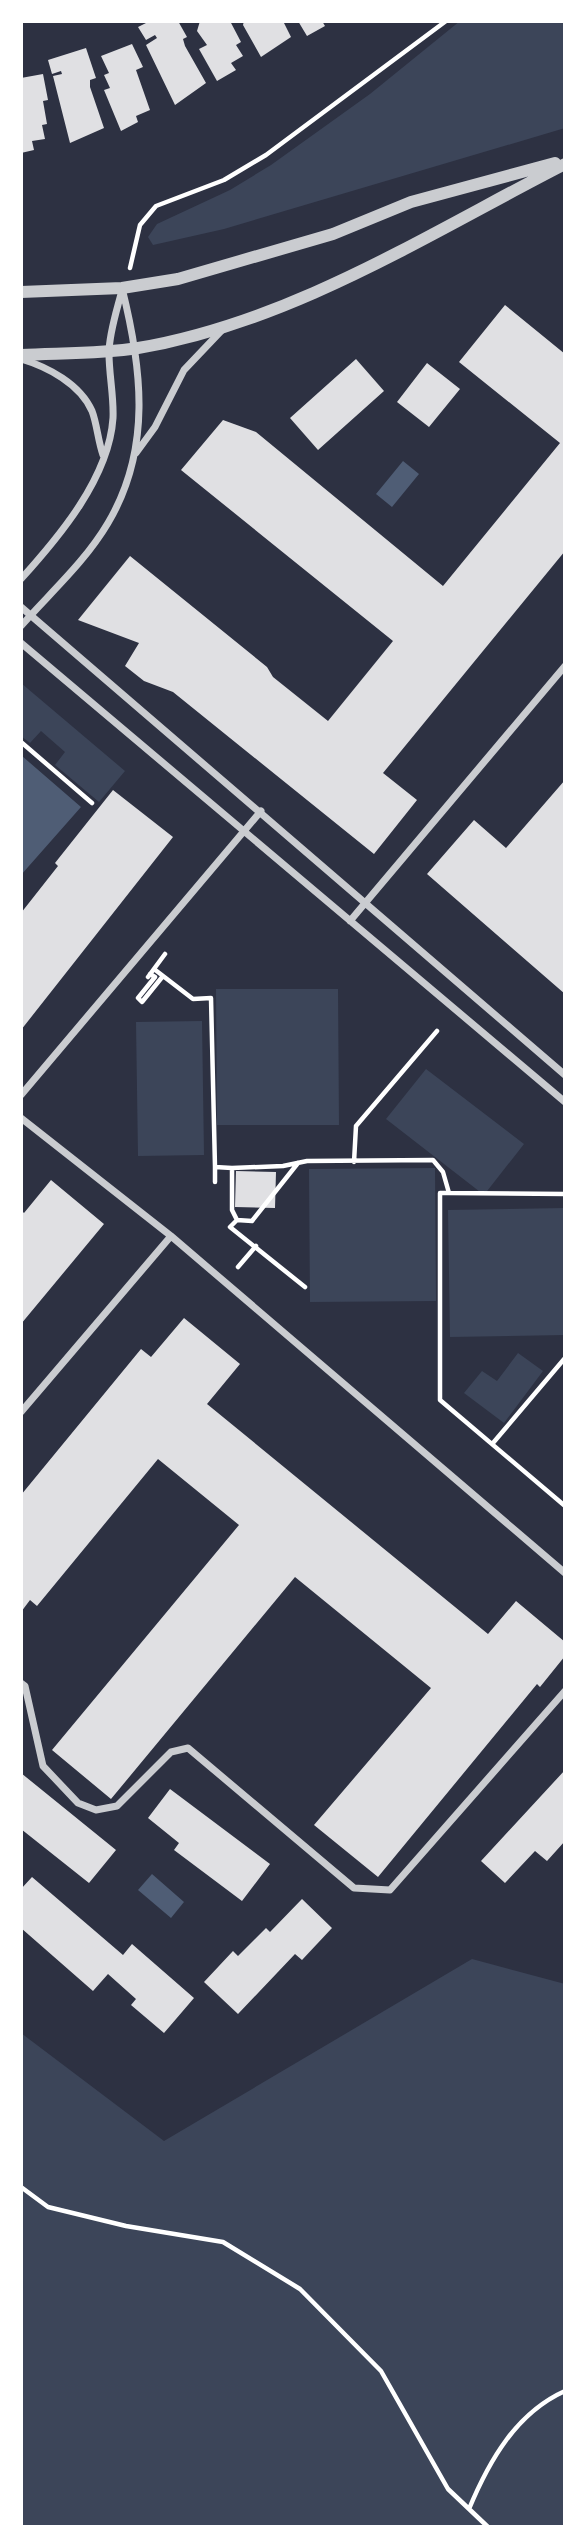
<svg xmlns="http://www.w3.org/2000/svg" width="586" height="2548" viewBox="0 0 586 2548" font-family="Arial,sans-serif">
<style>
.green{fill:#3c4559}
.water{fill:#4f5d75}
.building{fill:#e0e0e3}
.lines{fill:none;stroke-linecap:round;stroke-linejoin:round}
.path{stroke:#fff;stroke-width:4.5}
.minor{stroke:#caccd0;stroke-width:7}
.tertiary{stroke:#caccd0;stroke-width:12}
</style>
<rect width="100%" height="100%" fill="#2d3142"/>
<path class="green" d="M 460,21 L 565,21 L 565,128 L 224,229 L 153,245 L 148,237 L 157,224 L 230,190 L 271,165 L 370,94 Z
M 21,683 L 125,771 L 99,802 L 55,765 L 65,752 L 41,731 L 30,743 L 21,736 Z
M 216,989 L 338,989 L 339,1125 L 217,1125 Z
M 202,1021 L 204,1155 L 138,1156 L 136,1022 Z
M 426,1069 L 524,1144 L 484,1195 L 386,1119 Z
M 435,1168 L 436,1301 L 310,1302 L 309,1169 Z
M 565,1208 L 565,1335 L 450,1337 L 448,1210 Z
M 518,1353 L 543,1371 L 504,1423 L 464,1393 L 482,1371 L 497,1381 Z
M 472,1959 L 565,1984 L 565,2527 L 21,2527 L 21,2033 L 164,2141 Z"/>
<path class="water" d="M 403,461 L 419,474 L 392,507 L 376,494 Z
M 22,756 L 81,807 L 21,875 L 21,757 Z
M 152,1874 L 184,1902 L 171,1918 L 138,1890 Z"/>
<path class="building" d="M 150,21 L 178,21 L 187,37 L 183,39 L 185,46 L 206,83 L 175,105 L 146,45 L 157,38 L 155,35 L 146,40 L 138,27 Z
M 200,21 L 230,21 L 241,42 L 236,45 L 243,56 L 231,63 L 236,70 L 217,81 L 199,49 L 207,45 L 197,31 Z
M 244,21 L 283,21 L 291,37 L 261,57 L 243,25 Z
M 298,21 L 322,21 L 325,26 L 307,36 Z
M 132,44 L 143,67 L 136,70 L 150,110 L 136,116 L 138,122 L 121,131 L 104,90 L 110,88 L 104,75 L 109,73 L 101,56 Z
M 86,48 L 96,78 L 90,80 L 90,87 L 104,128 L 70,143 L 53,76 L 62,74 L 61,71 L 52,74 L 48,60 Z
M 43,74 L 48,100 L 43,101 L 47,124 L 42,125 L 45,139 L 32,141 L 34,150 L 21,153 L 21,78 Z
M 505,305 L 565,354 L 565,551 L 383,773 L 417,800 L 374,854 L 173,692 L 144,681 L 125,666 L 139,643 L 78,620 L 130,556 L 267,667 L 273,677 L 328,721 L 393,641 L 181,470 L 223,420 L 256,432 L 443,586 L 560,443 L 459,362 Z
M 356,359 L 384,391 L 318,450 L 290,418 Z
M 427,363 L 460,389 L 429,427 L 397,402 Z
M 565,780 L 565,994 L 427,874 L 474,820 L 506,848 Z
M 113,790 L 173,837 L 21,1030 L 21,913 L 58,866 L 55,863 Z
M 236,1171 L 276,1172 L 275,1208 L 235,1207 Z
M 51,1180 L 104,1224 L 21,1324 L 21,1210 L 24,1213 Z
M 184,1318 L 240,1364 L 207,1404 L 488,1634 L 516,1601 L 565,1642 L 565,1656 L 540,1687 L 537,1684 L 378,1877 L 314,1825 L 431,1688 L 295,1577 L 111,1799 L 52,1750 L 239,1525 L 158,1459 L 37,1606 L 30,1600 L 21,1612 L 21,1495 L 141,1349 L 151,1357 Z
M 565,1770 L 565,1841 L 547,1861 L 535,1851 L 505,1883 L 481,1861 Z
M 21,1773 L 116,1850 L 89,1883 L 21,1829 Z
M 170,1789 L 270,1864 L 242,1901 L 174,1850 L 179,1843 L 148,1818 Z
M 32,1877 L 123,1955 L 132,1944 L 194,1998 L 164,2033 L 131,2005 L 136,1999 L 108,1974 L 93,1991 L 21,1928 L 21,1889 Z
M 302,1899 L 332,1928 L 302,1960 L 295,1954 L 238,2014 L 204,1982 L 233,1951 L 238,1956 L 266,1928 L 270,1932 Z"/>
<g class="lines">
<path class="path" d="M 130,268 L 140,225 L 156,206 L 224,180 L 266,155 L 446,21
M 21,742 L 92,803
M 154,969 L 193,999 L 211,998 L 215,1167
M 150,974 L 155,977 L 138,998 L 142,1002 L 163,976
M 148,977 L 165,954
M 354,1162 L 356,1126 L 437,1031
M 298,1163 L 252,1221 L 237,1220 L 232,1210 L 232,1168 L 283,1166 L 307,1161 L 433,1160 L 443,1172 L 449,1193 L 565,1194
M 215,1182 L 215,1167 L 232,1168
M 449,1193 L 440,1193 L 440,1400 L 565,1506
M 237,1220 L 230,1227 L 305,1287
M 238,1267 L 256,1246
M 493,1443 L 565,1358
M 21,2187 L 48,2207 L 126,2226 L 223,2242 L 300,2289 L 381,2371 L 448,2489 L 488,2527
M 469,2509 C 489,2461 516,2413 565,2391"/>
<path class="minor" d="M 21,359 C 48,367 80,384 92,411 C 97,424 98,441 103,455
M 136,453 L 155,427 L 184,370 L 222,330
M 21,579 C 59,537 109,478 113,418 C 114,397 109,375 109,353 C 109,333 117,310 122,290
M 21,607 L 565,1075
M 21,626 C 50,593 85,562 108,523 C 152,449 142,368 122,288
M 21,643 L 565,1102
M 350,921 L 565,666
M 21,1095 L 261,811
M 21,1118 L 171,1236 L 565,1573
M 21,1412 L 171,1236
M 21,1683 L 25,1686 L 43,1766 L 78,1803 L 96,1810 L 117,1806 L 171,1752 L 188,1748 L 354,1888 L 390,1890 L 565,1691"/>
<path class="tertiary" d="M 21,292 L 122,288 L 178,279 L 333,234 L 411,202 L 555,163
M 21,355 C 59,353 100,354 138,348 C 292,322 428,234 565,164"/>
</g>
<rect width="586" height="2548" fill="none" stroke="#ffffff" stroke-width="46"/>
</svg>
